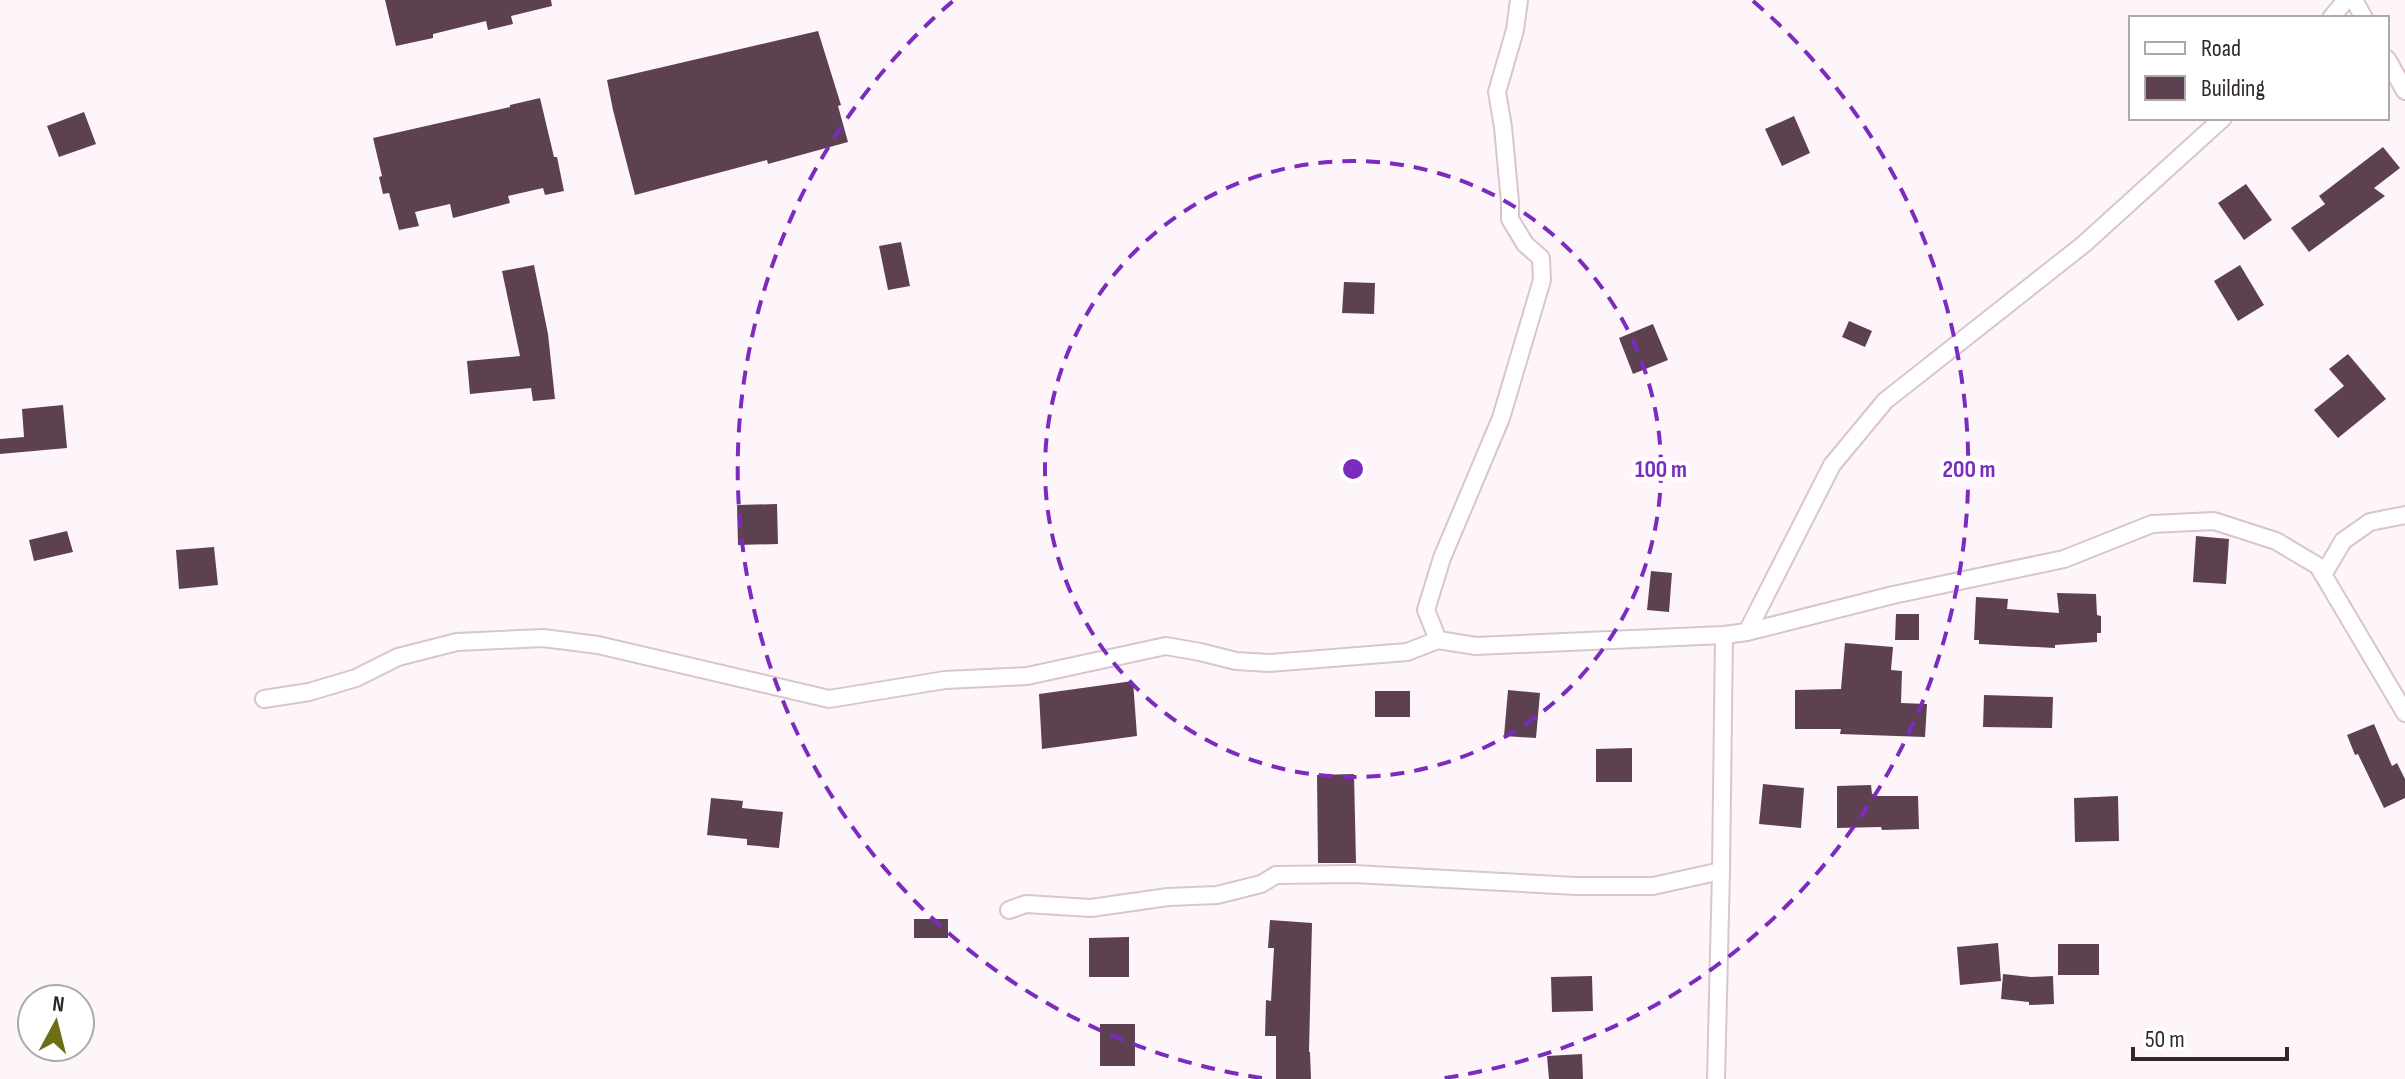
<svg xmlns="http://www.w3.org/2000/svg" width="2405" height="1079" viewBox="0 0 2405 1079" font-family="'Sofia Sans Condensed',sans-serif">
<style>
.building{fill:#5e4151}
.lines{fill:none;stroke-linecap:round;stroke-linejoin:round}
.minor-casing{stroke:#dac4cf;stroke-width:20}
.minor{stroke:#fff;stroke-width:16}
.ring{fill:none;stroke:#7b2cbf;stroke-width:4;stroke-dasharray:14 10}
.centre{fill:#7b2cbf;stroke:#fff;stroke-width:4}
.ring-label{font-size:24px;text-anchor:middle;font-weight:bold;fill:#7b2cbf;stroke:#fff;stroke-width:8;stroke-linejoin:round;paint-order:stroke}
</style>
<rect width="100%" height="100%" fill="#fef5fa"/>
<path class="building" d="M 385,0 L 551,0 L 552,6 L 511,16 L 513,24 L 488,30 L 486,21 L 433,34 L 433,38 L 396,46 Z
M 818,31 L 841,105 L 838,106 L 848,142 L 768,164 L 767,160 L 635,195 L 613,110 L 607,80 Z
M 540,98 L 554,157 L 557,157 L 564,191 L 545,195 L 543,188 L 508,196 L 510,203 L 453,218 L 450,204 L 415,212 L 419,226 L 399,230 L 389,193 L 383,194 L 379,177 L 382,176 L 373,138 L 510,107 L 510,105 Z
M 84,112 L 96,144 L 59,157 L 47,126 Z
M 1794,116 L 1810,153 L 1782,166 L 1765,129 Z
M 2383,147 L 2400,168 L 2374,188 L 2385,196 L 2309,252 L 2291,228 L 2325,204 L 2319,196 Z
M 2246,184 L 2272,220 L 2244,240 L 2218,203 Z
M 901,242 L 910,286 L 888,290 L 879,246 Z
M 534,265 L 548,334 L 555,399 L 533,401 L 531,388 L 470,394 L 467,361 L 520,356 L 502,271 Z
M 2240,265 L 2264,305 L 2238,321 L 2214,281 Z
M 1344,282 L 1375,283 L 1374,314 L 1342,313 Z
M 1849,321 L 1872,331 L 1865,347 L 1842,337 Z
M 1653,324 L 1668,360 L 1633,374 L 1619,338 Z
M 2348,354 L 2386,399 L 2338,438 L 2314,410 L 2344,386 L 2329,369 Z
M 63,405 L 67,448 L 0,454 L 0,439 L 24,437 L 22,409 Z
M 777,504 L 778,544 L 738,545 L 737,505 Z
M 67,531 L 73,552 L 34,561 L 29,540 Z
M 2196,536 L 2229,539 L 2226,584 L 2193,582 Z
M 214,547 L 218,585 L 179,589 L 176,550 Z
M 1651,571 L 1672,573 L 1669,612 L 1647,610 Z
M 2057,593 L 2096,594 L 2097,615 L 2101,616 L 2101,633 L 2097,633 L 2097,642 L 2055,645 L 2055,648 L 1979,644 L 1979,640 L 1974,640 L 1976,597 L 2008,599 L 2007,609 L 2059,613 Z
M 1896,614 L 1919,614 L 1919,640 L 1895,640 Z
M 1845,643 L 1893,647 L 1891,670 L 1902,671 L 1901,703 L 1927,704 L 1925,737 L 1840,734 L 1841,729 L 1795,729 L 1795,690 L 1841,689 Z
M 1133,681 L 1137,736 L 1042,749 L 1039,694 Z
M 1508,690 L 1540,693 L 1536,738 L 1504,736 Z
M 1375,691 L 1410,691 L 1410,717 L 1375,717 Z
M 1984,695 L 2053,697 L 2052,728 L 1983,727 Z
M 2374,724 L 2392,766 L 2397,763 L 2405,779 L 2405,798 L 2384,808 L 2358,754 L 2355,755 L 2347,735 Z
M 1632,748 L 1632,782 L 1596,782 L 1596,749 Z
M 1354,774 L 1356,863 L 1318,863 L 1317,775 Z
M 1763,784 L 1804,788 L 1801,828 L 1759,824 Z
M 1871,785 L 1872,794 L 1877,794 L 1877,796 L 1918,796 L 1919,829 L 1882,830 L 1881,827 L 1837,828 L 1837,786 Z
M 2118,796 L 2119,841 L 2075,842 L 2074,798 Z
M 711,798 L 743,801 L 742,808 L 783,812 L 779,848 L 747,845 L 747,839 L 707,835 Z
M 914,919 L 948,919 L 948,938 L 914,938 Z
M 1270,920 L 1312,923 L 1309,1052 L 1310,1052 L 1311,1079 L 1276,1079 L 1276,1036 L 1265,1036 L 1266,1000 L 1271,1001 L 1274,948 L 1268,948 Z
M 1129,937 L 1129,977 L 1089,977 L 1089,938 Z
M 1998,943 L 2001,981 L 1960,985 L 1957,947 Z
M 2058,944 L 2099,944 L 2099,975 L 2058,975 Z
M 2003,974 L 2031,977 L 2053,976 L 2054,1004 L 2029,1005 L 2029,1002 L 2001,999 Z
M 1592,976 L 1593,1011 L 1552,1012 L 1551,977 Z
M 1100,1024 L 1135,1024 L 1135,1066 L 1100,1066 Z
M 1582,1054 L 1583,1079 L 1549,1079 L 1547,1056 Z"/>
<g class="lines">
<defs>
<path id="minor" d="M 1519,0 L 1515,30 L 1497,92 L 1503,127 L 1510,202 L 1510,219 L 1525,244 L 1541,258 L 1542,280 L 1501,418 L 1442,558 L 1426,610 L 1438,640 L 1476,646 L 1724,635
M 2354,0 L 2364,18
M 2331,18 L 2346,0
M 2387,59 L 2405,91
M 2323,575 L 2343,541 L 2370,522 L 2405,515
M 1747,632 L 1893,595 L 2064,559 L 2152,524 L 2214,521 L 2276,541 L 2318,566 L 2405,713
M 264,699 L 309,692 L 356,678 L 398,657 L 457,642 L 543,638 L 598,645 L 829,699 L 945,680 L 1027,676 L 1166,646 L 1200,652 L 1236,661 L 1269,663 L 1407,652 L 1438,640
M 1721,871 L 1724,635 L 1747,632 L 1832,465 L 1885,401 L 2084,244 L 2223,118
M 1009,910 L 1026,904 L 1091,908 L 1168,897 L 1217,895 L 1261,884 L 1276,875 L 1354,874 L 1576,886 L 1653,886 L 1721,871 L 1716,1079"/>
</defs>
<use href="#minor" class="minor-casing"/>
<use href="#minor" class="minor"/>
</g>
<g class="ring">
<circle cx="1353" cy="469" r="308"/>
<path d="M1262 1078A616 616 0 0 1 953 1M1753 1A616 616 0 0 1 1444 1078"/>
</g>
<circle cx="1353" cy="469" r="12" class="centre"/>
<g class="ring-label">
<text x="1661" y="477">100 m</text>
<text x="1969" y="477">200 m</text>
</g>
<rect x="2129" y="16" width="260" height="104" fill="#ffffff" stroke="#aca9ab" stroke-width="2"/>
<rect x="2145" y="42" width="40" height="12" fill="#ffffff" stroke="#aca9ab" stroke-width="2"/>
<text x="2201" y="56" font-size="24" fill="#2f272c">Road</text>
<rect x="2145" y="76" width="40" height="24" fill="#5e4151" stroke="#aca9ab" stroke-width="2"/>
<text x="2201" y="96" font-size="24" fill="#2f272c">Building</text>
<g transform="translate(56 1023) rotate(7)"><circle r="38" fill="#ffffff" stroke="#aca9ab" stroke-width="2"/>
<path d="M0-6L14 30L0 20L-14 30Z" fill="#6c6f14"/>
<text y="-12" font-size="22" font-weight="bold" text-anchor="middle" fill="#2f272c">N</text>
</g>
<path d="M2133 1047v12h154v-12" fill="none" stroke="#2f272c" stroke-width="4"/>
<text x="2145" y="1047" font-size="24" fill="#2f272c" stroke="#ffffff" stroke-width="6" paint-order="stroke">50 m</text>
</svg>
